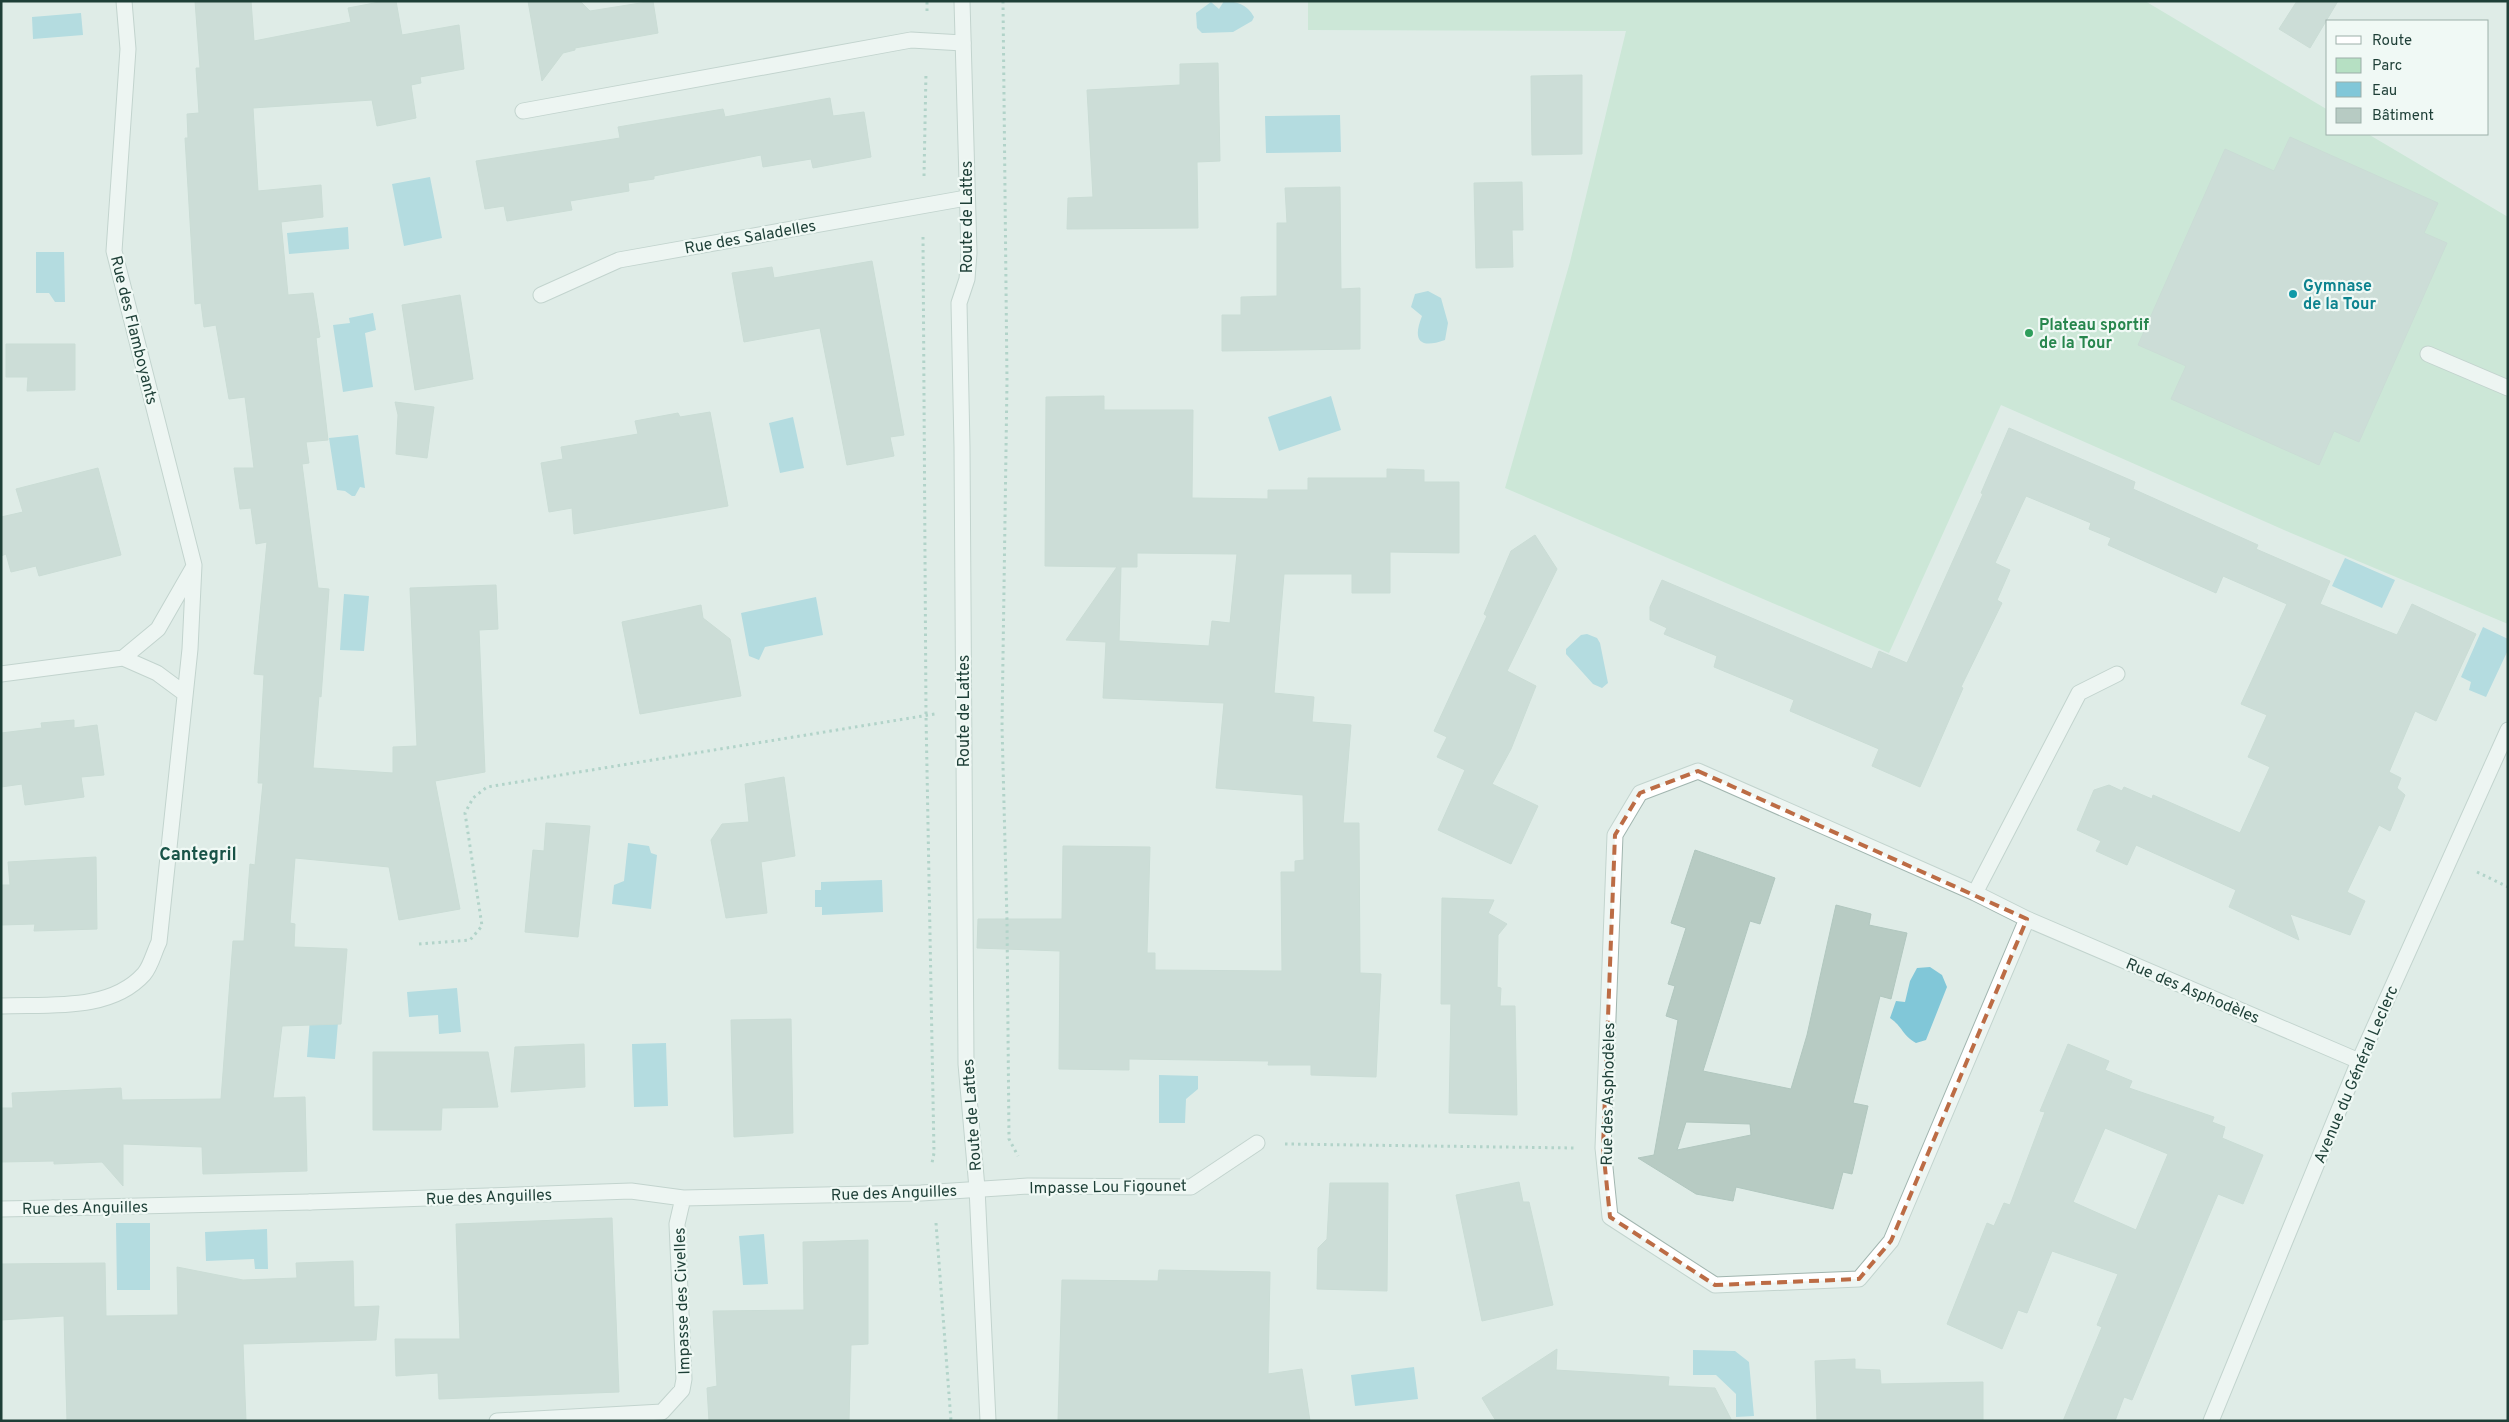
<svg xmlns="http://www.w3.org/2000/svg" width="2509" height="1422" viewBox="0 0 2509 1422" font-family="Overpass,sans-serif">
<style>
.green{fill:#b6e0c3}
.water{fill:#81c7d8}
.building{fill:#b7cbc3;stroke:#b1c7bf;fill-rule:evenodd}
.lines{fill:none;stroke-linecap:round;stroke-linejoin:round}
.service-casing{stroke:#a1b5af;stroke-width:17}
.pedestrian-casing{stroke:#a1b5af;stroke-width:17}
.minor-casing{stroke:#a1b5af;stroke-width:17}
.tertiary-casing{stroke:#a1b5af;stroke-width:17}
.path{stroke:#7cb4a5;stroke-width:3;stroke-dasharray:2.5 4;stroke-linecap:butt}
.service{stroke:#fff;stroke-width:15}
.pedestrian{stroke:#fff;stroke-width:15}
.minor{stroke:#fff;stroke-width:15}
.tertiary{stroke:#fff;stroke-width:15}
.marked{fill:none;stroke:#bc6c45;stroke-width:4;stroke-dasharray:10 6;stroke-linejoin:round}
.culture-dot{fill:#0f9aa8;stroke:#f0f9f5;stroke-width:2}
.leisure-dot{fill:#2e9e5b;stroke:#f0f9f5;stroke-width:2}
.labels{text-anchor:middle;stroke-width:4.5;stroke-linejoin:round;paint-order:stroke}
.street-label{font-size:16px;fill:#1e3f37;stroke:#f0f9f5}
.culture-label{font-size:16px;font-weight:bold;fill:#0d838f;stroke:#f0f9f5;text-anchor:start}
.leisure-label{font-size:16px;font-weight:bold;fill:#27864d;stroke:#f0f9f5;text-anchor:start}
.neighbourhood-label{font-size:18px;font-weight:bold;fill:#185347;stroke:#f0f9f5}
</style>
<rect width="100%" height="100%" fill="#dfece7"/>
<path class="green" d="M 1308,1 L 2145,1 L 2328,110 L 2328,134 L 2368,134 L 2508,217 L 2508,624 L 2291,533 L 2001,405 L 1889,653 L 1505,488 L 1570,262 L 1626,31 L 1308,30 Z"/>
<path class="water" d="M 1224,1 C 1236,1 1247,4 1254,17 L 1252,21 L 1233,32 L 1202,33 L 1197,28 L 1196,13 L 1211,2 L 1219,9 Z
M 81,13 L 83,35 L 33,39 L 32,17 Z
M 1340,115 L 1341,152 L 1266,153 L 1265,116 Z
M 430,177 L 442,238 L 404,246 L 392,184 Z
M 348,227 L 349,249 L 289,254 L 287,233 Z
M 36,252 L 64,252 L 65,302 L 55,302 L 49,293 L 36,293 Z
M 1428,291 L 1441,298 L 1448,323 L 1445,340 C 1420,349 1412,341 1422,316 L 1411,307 L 1415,294 Z
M 373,313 L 376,330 L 365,333 L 373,387 L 343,392 L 333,325 L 350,323 L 349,318 Z
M 1331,396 L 1341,430 L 1279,451 L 1268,417 Z
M 793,417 L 804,468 L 780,473 L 769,423 Z
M 358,435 L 365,488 L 360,487 L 355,496 L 352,496 L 345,491 L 337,490 L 329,438 Z
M 2345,558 L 2395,580 L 2382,608 L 2332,586 Z
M 344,594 L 369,596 L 364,651 L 340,650 Z
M 816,597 L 823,635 L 765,647 L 759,660 L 749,656 L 741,613 Z
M 2483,627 L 2508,639 L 2508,650 L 2486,697 L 2469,690 L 2471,682 L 2461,677 Z
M 1587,634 L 1597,638 L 1600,643 L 1608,683 L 1602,688 L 1593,684 L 1566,654 L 1566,649 L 1581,635 Z
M 628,843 L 649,846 L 651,853 L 657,855 L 651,909 L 612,904 L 614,885 L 624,881 Z
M 882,880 L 883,912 L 822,915 L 822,907 L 815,907 L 815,890 L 821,890 L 821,882 Z
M 1930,967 L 1942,975 L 1947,987 L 1926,1040 L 1916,1043 C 1902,1035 1903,1027 1890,1018 L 1896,1001 L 1905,1002 L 1910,981 L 1917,968 Z
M 457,988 L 461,1032 L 439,1034 L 438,1015 L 409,1017 L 407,992 Z
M 311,1006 L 339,1010 L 335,1059 L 307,1057 Z
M 666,1043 L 668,1106 L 634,1107 L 632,1044 Z
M 1159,1075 L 1198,1076 L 1198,1089 L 1186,1099 L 1185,1123 L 1159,1123 Z
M 116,1223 L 150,1223 L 150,1290 L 117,1290 Z
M 267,1229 L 268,1269 L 255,1269 L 254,1259 L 206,1261 L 205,1232 Z
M 764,1234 L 768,1284 L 743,1285 L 739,1236 Z
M 1693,1350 L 1735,1351 L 1749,1362 L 1754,1416 L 1736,1417 L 1736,1394 L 1716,1375 L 1693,1375 Z
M 1414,1367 L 1418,1399 L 1355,1406 L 1351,1375 Z"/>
<path class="building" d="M 195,1 L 251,1 L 254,41 L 351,22 L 348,8 L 385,1 L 396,1 L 402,35 L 459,25 L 464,69 L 420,77 L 421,83 L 411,85 L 416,118 L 377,126 L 372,100 L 253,108 L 258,191 L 321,185 L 323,217 L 281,222 L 288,295 L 313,293 L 320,337 L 316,338 L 328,440 L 306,442 L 309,463 L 302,464 L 318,588 L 329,589 L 321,697 L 319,696 L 313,768 L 393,773 L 393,747 L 417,746 L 410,588 L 496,585 L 498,629 L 479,630 L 485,772 L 435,781 L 460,909 L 399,920 L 389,867 L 295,858 L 290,923 L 295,924 L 294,947 L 347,949 L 341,1024 L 282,1026 L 273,1098 L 305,1097 L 307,1171 L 203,1174 L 202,1147 L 123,1144 L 123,1186 L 102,1162 L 54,1164 L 54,1161 L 1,1162 L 1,1108 L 13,1108 L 12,1093 L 121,1088 L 122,1100 L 221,1099 L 233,941 L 244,941 L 250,864 L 255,865 L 263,783 L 258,783 L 264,675 L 254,674 L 267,542 L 256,544 L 251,508 L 240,509 L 234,468 L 254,468 L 245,397 L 229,399 L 216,325 L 204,327 L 201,303 L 195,304 L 185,138 L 188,138 L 187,114 L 199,113 L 196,68 L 200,68 Z
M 528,1 L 580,1 L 590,11 L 653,1 L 658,33 L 575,48 L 575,50 L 563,53 L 542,81 Z
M 2297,1 L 2338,1 L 2310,48 L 2279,29 Z
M 1218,63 L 1220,161 L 1197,162 L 1198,228 L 1067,229 L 1068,198 L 1093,197 L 1087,90 L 1180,85 L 1180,64 Z
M 1582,75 L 1582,154 L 1532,155 L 1531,76 Z
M 830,98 L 833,116 L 864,112 L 871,157 L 813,168 L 811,159 L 763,167 L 761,155 L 654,176 L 654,179 L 628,183 L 629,191 L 570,201 L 572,210 L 507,221 L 504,206 L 485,209 L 476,161 L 620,138 L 618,127 L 723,109 L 725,117 Z
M 2290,137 L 2438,203 L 2424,233 L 2447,243 L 2359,442 L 2334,431 L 2319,465 L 2171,399 L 2186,366 L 2138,345 L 2225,149 L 2274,171 Z
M 1522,182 L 1523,230 L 1512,230 L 1513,267 L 1476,268 L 1474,183 Z
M 1340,187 L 1341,289 L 1360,288 L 1360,349 L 1222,351 L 1222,315 L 1241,315 L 1241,297 L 1277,296 L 1277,223 L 1287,223 L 1285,188 Z
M 872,261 L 904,435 L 890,437 L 894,456 L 847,465 L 820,328 L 744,342 L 732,273 L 772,267 L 774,278 Z
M 460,295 L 473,379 L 415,390 L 402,305 Z
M 6,344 L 75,344 L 75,390 L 27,391 L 28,377 L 6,377 Z
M 1104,396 L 1104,410 L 1193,410 L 1192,498 L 1268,499 L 1268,490 L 1308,490 L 1308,478 L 1387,478 L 1387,469 L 1424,470 L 1424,482 L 1459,482 L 1459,553 L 1390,552 L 1390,593 L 1352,593 L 1352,574 L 1284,574 L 1274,693 L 1314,697 L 1312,722 L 1351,725 L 1343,823 L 1359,823 L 1360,973 L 1381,974 L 1376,1077 L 1311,1075 L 1311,1065 L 1268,1065 L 1269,1061 L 1129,1059 L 1129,1070 L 1059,1069 L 1060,951 L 977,948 L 978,919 L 1062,919 L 1063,846 L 1150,847 L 1147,953 L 1155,953 L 1155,970 L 1282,971 L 1281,872 L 1295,872 L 1295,861 L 1304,860 L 1303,795 L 1216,788 L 1224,703 L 1103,698 L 1106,642 L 1066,640 L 1117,567 L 1045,566 L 1046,397 ZM 1137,553 L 1237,554 L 1230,623 L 1212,621 L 1209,646 L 1119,641 L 1121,567 L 1137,567 Z
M 395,402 L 434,407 L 427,458 L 396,454 L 398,415 Z
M 710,412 L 728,506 L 574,534 L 572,508 L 549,512 L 541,463 L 563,459 L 561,447 L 638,434 L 635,421 L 678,413 L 680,417 Z
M 2009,428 L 2135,482 L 2133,489 L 2258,545 L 2256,549 L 2330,581 L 2320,604 L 2397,635 L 2412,604 L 2476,634 L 2436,721 L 2415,711 L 2389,772 L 2401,778 L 2397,788 L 2405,795 L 2390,831 L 2379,825 L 2347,892 L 2365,901 L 2350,935 L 2290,914 L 2299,940 L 2229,907 L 2236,890 L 2136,845 L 2127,865 L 2096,851 L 2101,841 L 2077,830 L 2094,790 L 2109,785 L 2122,791 L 2124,787 L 2152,799 L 2153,795 L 2240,833 L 2270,767 L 2248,757 L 2267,715 L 2241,704 L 2287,604 L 2223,576 L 2216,593 L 2108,545 L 2111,538 L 2089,529 L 2091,523 L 2026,496 L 1995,563 L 2010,570 L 1997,600 L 2002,603 L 1961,687 L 1963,688 L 1920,787 L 1872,766 L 1879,749 L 1790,711 L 1794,700 L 1714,667 L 1717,656 L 1664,634 L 1667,628 L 1650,620 L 1650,607 L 1662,580 L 1872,669 L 1879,651 L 1907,663 L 1983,494 L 1981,493 Z
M 98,468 L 121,555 L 39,576 L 36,566 L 11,572 L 6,554 L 1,556 L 1,517 L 23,512 L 16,489 Z
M 1535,535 L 1557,569 L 1507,671 L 1536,686 L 1511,749 L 1492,784 L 1538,806 L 1511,864 L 1438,830 L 1465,770 L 1437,757 L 1447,737 L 1434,731 L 1487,616 L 1484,614 L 1511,551 Z
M 701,605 L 703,618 L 730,639 L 741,696 L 640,714 L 622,622 Z
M 74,720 L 74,728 L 97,725 L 104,775 L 81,777 L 84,797 L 25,805 L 22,784 L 1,787 L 1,733 L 42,728 L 41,723 Z
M 784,777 L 795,856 L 761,862 L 767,913 L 726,918 L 711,840 L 722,824 L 749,822 L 745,784 Z
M 546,823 L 590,826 L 578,937 L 525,932 L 533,850 L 544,851 Z
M 1695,850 L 1775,878 L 1760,924 L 1750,921 L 1703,1071 L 1791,1089 L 1807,1035 L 1836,905 L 1871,914 L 1869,925 L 1907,933 L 1891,999 L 1880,996 L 1853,1103 L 1868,1106 L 1852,1174 L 1843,1172 L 1833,1209 L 1736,1187 L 1733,1201 L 1696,1194 L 1638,1158 L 1654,1155 L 1678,1020 L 1666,1016 L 1675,986 L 1668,984 L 1686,928 L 1671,923 ZM 1686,1122 L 1750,1124 L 1751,1135 L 1677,1150 Z
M 96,857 L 97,929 L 34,931 L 35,924 L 1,925 L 1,885 L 10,885 L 8,862 Z
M 1442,898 L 1494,900 L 1488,913 L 1507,924 L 1498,935 L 1497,987 L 1501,988 L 1500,1006 L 1515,1006 L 1517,1115 L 1449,1113 L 1451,1004 L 1441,1004 Z
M 791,1019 L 793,1133 L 734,1137 L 731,1020 Z
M 584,1044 L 585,1087 L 511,1092 L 515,1047 Z
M 2068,1044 L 2109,1061 L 2105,1070 L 2132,1081 L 2129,1088 L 2214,1117 L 2212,1122 L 2225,1127 L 2222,1138 L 2263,1155 L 2243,1204 L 2218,1194 L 2132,1400 L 2124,1397 L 2115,1421 L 2063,1421 L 2102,1327 L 2097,1325 L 2118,1274 L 2052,1251 L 2027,1313 L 2018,1310 L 2002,1349 L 1947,1324 L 1987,1223 L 1994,1226 L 2004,1203 L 2010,1205 L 2045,1112 L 2040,1111 ZM 2105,1128 L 2168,1154 L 2136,1230 L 2073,1202 Z
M 373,1052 L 488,1052 L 498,1107 L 442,1108 L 441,1130 L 373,1130 Z
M 1519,1182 L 1523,1202 L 1529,1202 L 1553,1305 L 1482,1321 L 1456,1195 Z
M 1330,1183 L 1388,1183 L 1387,1291 L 1317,1289 L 1318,1248 L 1327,1239 Z
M 612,1218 L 619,1392 L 439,1399 L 438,1373 L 396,1376 L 395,1339 L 460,1339 L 456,1224 Z
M 868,1240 L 868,1344 L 851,1345 L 849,1421 L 709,1421 L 707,1388 L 717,1386 L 713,1311 L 804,1310 L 803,1242 Z
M 353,1261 L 354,1307 L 379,1306 L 376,1340 L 243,1344 L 246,1421 L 67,1421 L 64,1316 L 1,1320 L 1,1264 L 105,1263 L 106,1316 L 178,1315 L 177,1267 L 243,1280 L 297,1278 L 296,1263 Z
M 1159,1270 L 1270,1272 L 1268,1374 L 1302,1369 L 1310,1421 L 1058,1421 L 1062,1280 L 1158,1281 Z
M 1557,1349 L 1556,1370 L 1669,1377 L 1668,1386 L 1715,1388 L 1732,1421 L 1496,1421 L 1482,1398 Z
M 1855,1359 L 1855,1369 L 1880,1370 L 1881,1384 L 1983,1382 L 1983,1421 L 1817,1421 L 1815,1361 Z"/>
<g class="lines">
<defs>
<path id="service" d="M 523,111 L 911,40 L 963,43
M 2428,354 L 2508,388"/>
<path id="pedestrian" d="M 53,1208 L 310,1202"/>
<path id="minor" d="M 541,295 L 619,260 L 966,198
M 123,658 L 158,629 L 193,568
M 1,674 L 123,658 L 157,673 L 184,693
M 1975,893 L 2079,693 L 2117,674
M 2027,919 L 1891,1241 L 1859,1279 L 1715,1285 L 1610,1217 L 1603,1148 L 1615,835 L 1640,793 L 1698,771 L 1975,893 L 2027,919 L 2359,1061
M 1,1006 C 48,1004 110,1012 144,974 C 151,966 154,952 159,942 L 190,649 L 194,565 L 114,251 L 128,49 L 124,1
M 310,1202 L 631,1191 L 683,1198 L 921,1193 L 1028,1186 L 1191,1187 L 1257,1143
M 1,1209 L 53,1208
M 497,1421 L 662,1412 L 682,1390 L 684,1379 L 677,1224 L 683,1198
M 2211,1421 L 2359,1061 L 2508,730"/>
<path id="tertiary" d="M 962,1 L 969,253 L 967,279 L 959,303 L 962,447 L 966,1064 L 977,1188 L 988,1421"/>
</defs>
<use href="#service" class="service-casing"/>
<use href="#pedestrian" class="pedestrian-casing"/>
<use href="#minor" class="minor-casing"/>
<use href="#tertiary" class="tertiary-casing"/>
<path class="path" d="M 1003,1 L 1007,381 L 1002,726 L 1007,921 L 1009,1139 L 1018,1156
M 927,11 L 927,1
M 924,176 L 926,72
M 923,237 L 926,715 L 934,1153 L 932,1163
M 2477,872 L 2508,887
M 419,944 L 470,940 L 482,926 L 465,813 L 473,798 L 487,787 L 935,714
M 1285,1144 L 1574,1148
M 936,1223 L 951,1421"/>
<use href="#service" class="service"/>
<use href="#pedestrian" class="pedestrian"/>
<use href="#minor" class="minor"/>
<use href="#tertiary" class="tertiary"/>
</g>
<path d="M0 0H2509V1422H0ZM 1698,771 L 2027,919 L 1891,1241 L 1859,1279 L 1715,1285 L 1610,1217 L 1603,1148 L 1615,835 L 1640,793 Z" fill="#dfece7" fill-opacity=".55" fill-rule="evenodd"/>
<path class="marked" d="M 1698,771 L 2027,919 L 1891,1241 L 1859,1279 L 1715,1285 L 1610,1217 L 1603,1148 L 1615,835 L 1640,793 Z"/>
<circle class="culture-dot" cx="2293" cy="294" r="5"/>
<circle class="leisure-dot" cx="2029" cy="333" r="5"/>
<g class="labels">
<g class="street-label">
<text transform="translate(966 217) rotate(-90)" y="6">Route de Lattes</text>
<text transform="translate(750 236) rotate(-10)" y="6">Rue des Saladelles</text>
<text transform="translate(135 330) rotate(76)" y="6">Rue des Flamboyants</text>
<text transform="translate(963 711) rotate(-90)" y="6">Route de Lattes</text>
<text transform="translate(2193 990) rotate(23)" y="6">Rue des Asphodèles</text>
<text transform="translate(2355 1074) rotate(-67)" y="6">Avenue du Général Leclerc</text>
<text transform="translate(1607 1094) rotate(-89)" y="6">Rue des Asphodèles</text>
<text transform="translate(971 1115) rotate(-94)" y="6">Route de Lattes</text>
<text transform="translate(1108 1186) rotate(-1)" y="6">Impasse Lou Figounet</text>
<text transform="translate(894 1192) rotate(-2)" y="6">Rue des Anguilles</text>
<text transform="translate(489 1196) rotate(-2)" y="6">Rue des Anguilles</text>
<text transform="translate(85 1207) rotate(-1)" y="6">Rue des Anguilles</text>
<text transform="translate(681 1301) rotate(-92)" y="6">Impasse des Civelles</text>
</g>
<g class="culture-label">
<text x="2303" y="291">Gymnase<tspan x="2303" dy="18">de la Tour</tspan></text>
</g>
<g class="leisure-label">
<text x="2039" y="330">Plateau sportif<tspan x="2039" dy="18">de la Tour</tspan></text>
</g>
<g class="neighbourhood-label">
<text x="198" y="860">Cantegril</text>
</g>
</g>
<rect width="2509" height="1422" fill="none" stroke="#1e3f37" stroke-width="5"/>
<rect x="2326" y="20" width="162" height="115" fill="#f0f9f5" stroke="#9cafa9"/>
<rect x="2336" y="36" width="25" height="8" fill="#ffffff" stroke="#9cafa9"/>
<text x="2372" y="45" font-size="15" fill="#1e3f37">Route</text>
<rect x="2336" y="58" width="25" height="15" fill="#b6e0c3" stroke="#9cafa9"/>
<text x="2372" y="70" font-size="15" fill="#1e3f37">Parc</text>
<rect x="2336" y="82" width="25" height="15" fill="#81c7d8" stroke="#9cafa9"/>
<text x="2372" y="95" font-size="15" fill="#1e3f37">Eau</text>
<rect x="2336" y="108" width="25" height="15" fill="#b7cbc3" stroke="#9cafa9"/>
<text x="2372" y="120" font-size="15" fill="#1e3f37">Bâtiment</text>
</svg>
